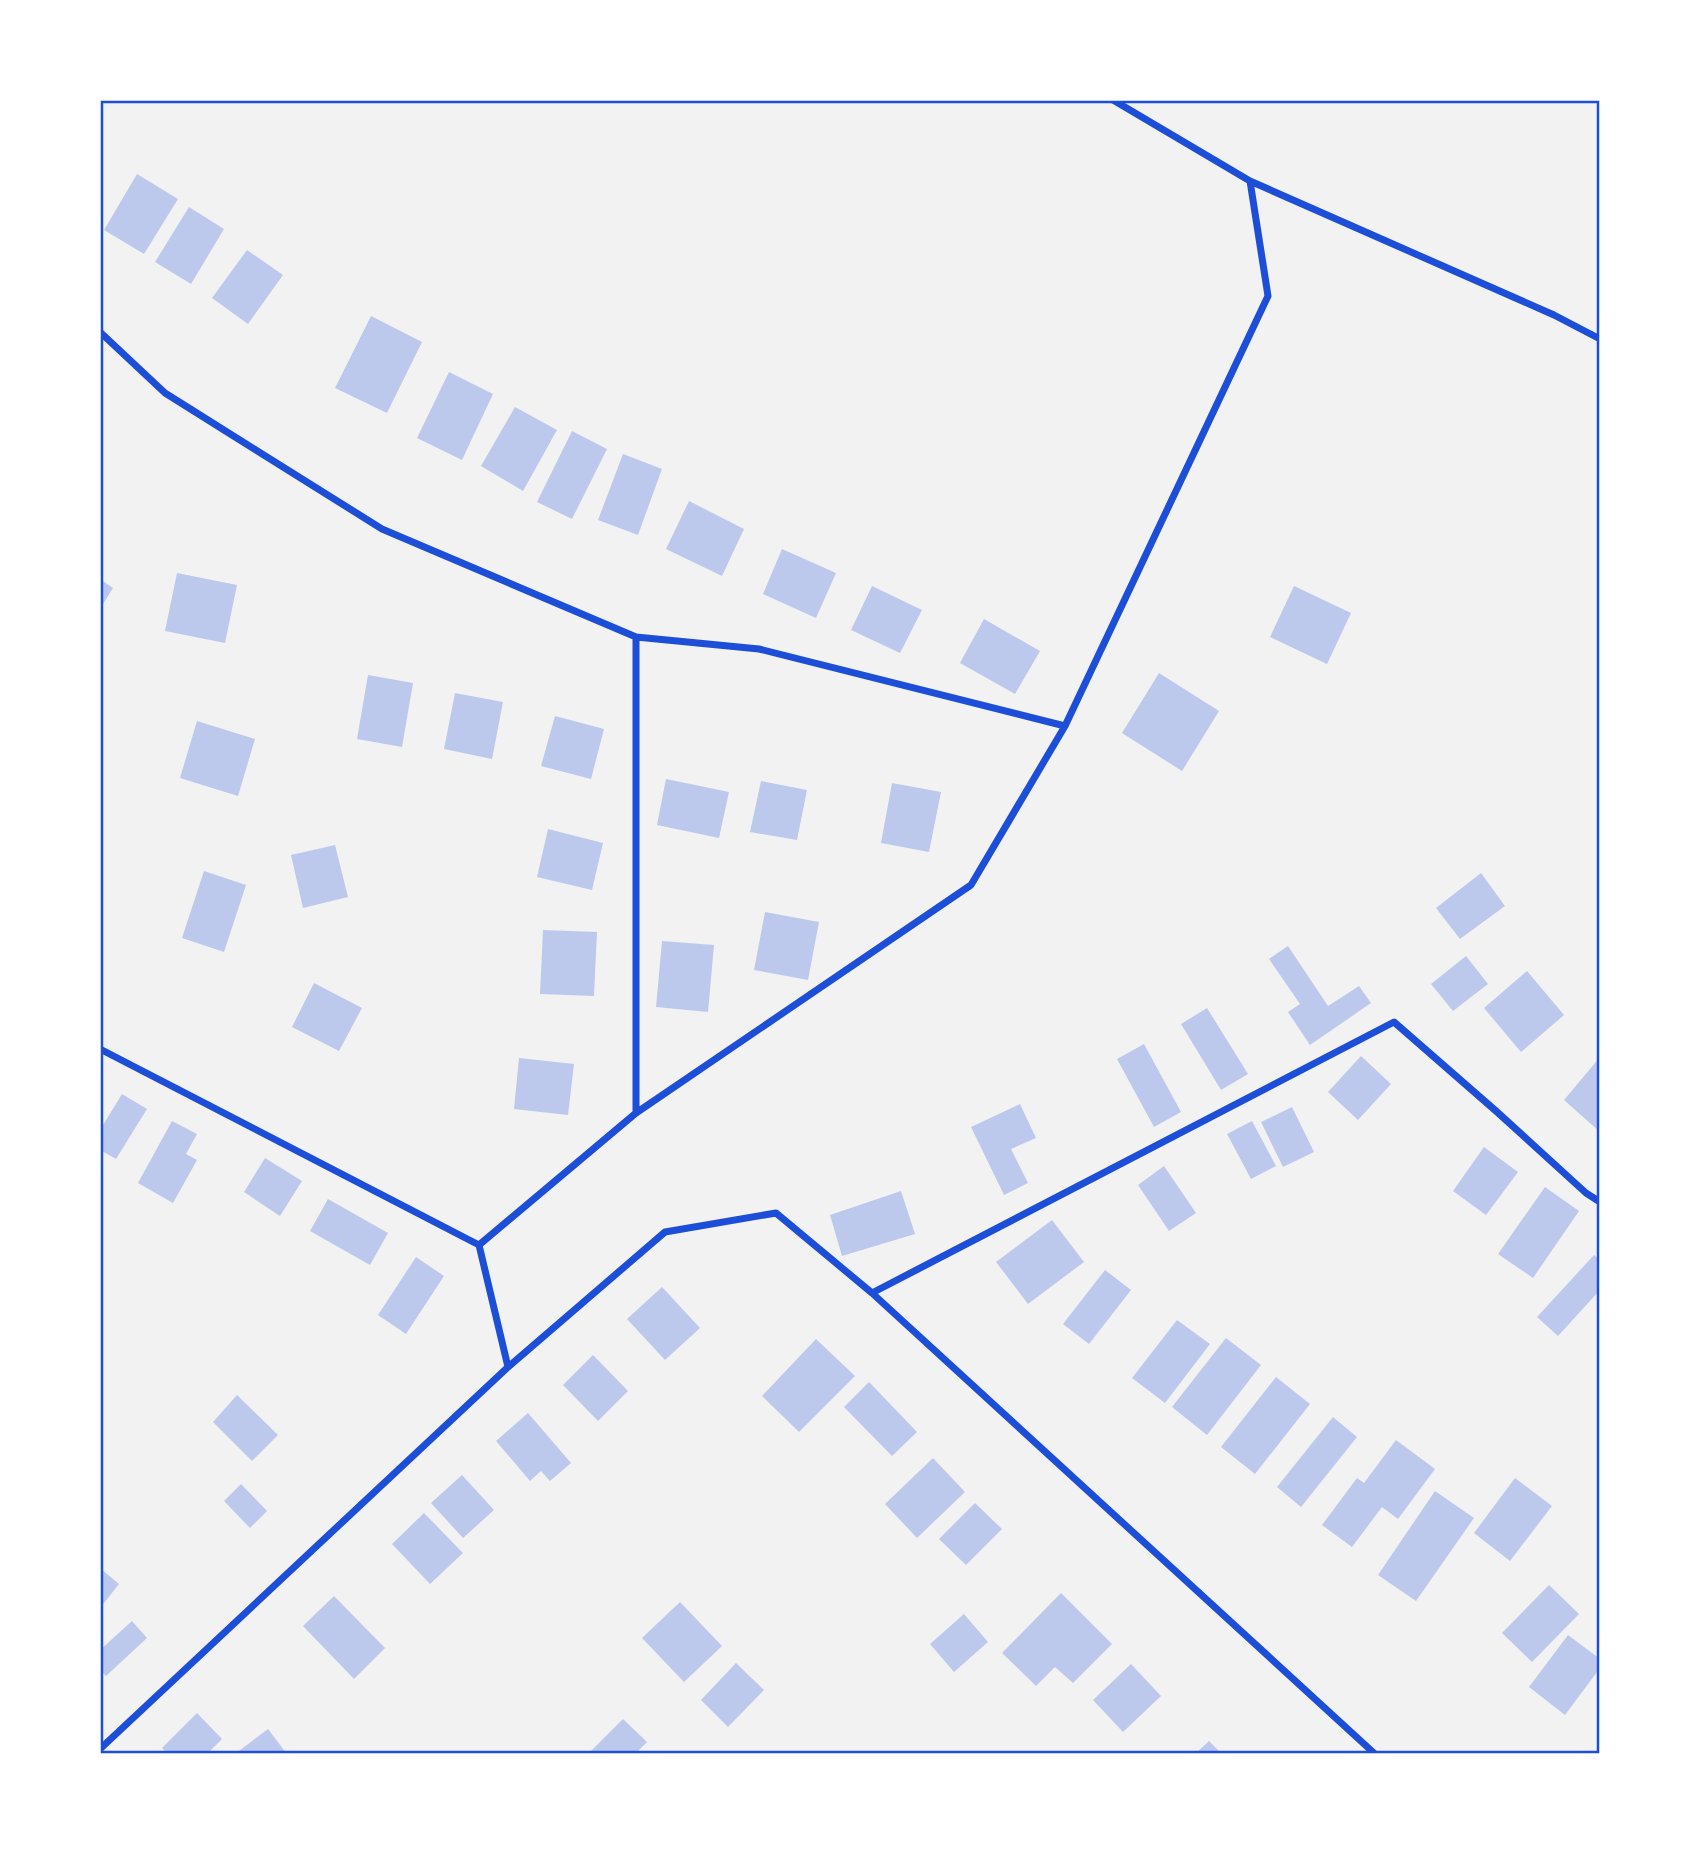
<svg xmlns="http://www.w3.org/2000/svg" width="1700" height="1854" viewBox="0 0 1700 1854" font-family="'Fira Sans Condensed',sans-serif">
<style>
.building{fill:#bdc9ec}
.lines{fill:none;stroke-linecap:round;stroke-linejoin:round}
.minor{stroke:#1d4ed8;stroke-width:7}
.neatline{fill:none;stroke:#1d4ed8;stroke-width:2.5}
</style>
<rect width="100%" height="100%" fill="#f2f2f2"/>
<path class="building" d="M 137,174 L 178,199 L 144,254 L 104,230 Z
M 189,207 L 224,229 L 191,284 L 155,262 Z
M 247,250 L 283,275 L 248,324 L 212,298 Z
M 371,316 L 422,342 L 387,413 L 335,388 Z
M 449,372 L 493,394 L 462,460 L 417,438 Z
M 515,407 L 557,430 L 523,491 L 481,466 Z
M 572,431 L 607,449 L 572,519 L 537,502 Z
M 623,454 L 662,469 L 638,535 L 598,520 Z
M 689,501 L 744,529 L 722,576 L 666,549 Z
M 782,549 L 836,573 L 816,618 L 763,594 Z
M 177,573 L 237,585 L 225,643 L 165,631 Z
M 100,579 L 113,588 L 100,609 Z
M 872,586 L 922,610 L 900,653 L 851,630 Z
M 1294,586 L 1351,613 L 1327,664 L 1270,637 Z
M 984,619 L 1040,651 L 1015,694 L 960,663 Z
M 1159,673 L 1219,711 L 1182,771 L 1122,733 Z
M 368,675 L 413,683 L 402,747 L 357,739 Z
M 455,693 L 503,702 L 492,759 L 444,749 Z
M 555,716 L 604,729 L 591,779 L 541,766 Z
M 197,721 L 255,739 L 238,796 L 180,778 Z
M 666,779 L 729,792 L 719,838 L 657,825 Z
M 761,781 L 807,790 L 797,840 L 750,832 Z
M 892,783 L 941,792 L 929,852 L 881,843 Z
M 548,829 L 603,843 L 592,890 L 537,877 Z
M 335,845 L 348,897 L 303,908 L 291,855 Z
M 204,871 L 246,885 L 224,952 L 182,938 Z
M 1481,873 L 1505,906 L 1460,939 L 1436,908 Z
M 765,912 L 819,922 L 808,980 L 754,970 Z
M 543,930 L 597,932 L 594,996 L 540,994 Z
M 662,941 L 714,945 L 708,1012 L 656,1007 Z
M 1288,946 L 1328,1006 L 1359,986 L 1371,1003 L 1310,1045 L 1288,1012 L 1300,1004 L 1269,959 Z
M 1466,956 L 1488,984 L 1453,1011 L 1431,984 Z
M 1527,971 L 1564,1015 L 1521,1052 L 1484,1008 Z
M 314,983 L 362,1008 L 339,1051 L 292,1027 Z
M 1207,1008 L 1248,1074 L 1221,1090 L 1181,1024 Z
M 1144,1044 L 1181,1112 L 1154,1127 L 1117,1059 Z
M 1361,1056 L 1391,1084 L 1358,1120 L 1328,1092 Z
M 1600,1057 L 1600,1132 L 1564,1100 Z
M 519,1058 L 574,1064 L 568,1115 L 514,1109 Z
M 122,1094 L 147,1109 L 116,1159 L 100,1150 L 100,1130 Z
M 1020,1104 L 1036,1138 L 1011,1149 L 1028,1183 L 1004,1195 L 971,1127 Z
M 1292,1107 L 1314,1152 L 1283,1167 L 1261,1122 Z
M 172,1121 L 197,1134 L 186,1154 L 197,1160 L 173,1203 L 138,1183 Z
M 1252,1121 L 1276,1166 L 1251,1179 L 1227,1134 Z
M 1484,1147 L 1518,1172 L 1486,1215 L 1453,1191 Z
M 265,1158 L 302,1181 L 280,1216 L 244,1192 Z
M 1164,1166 L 1196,1213 L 1169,1231 L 1138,1185 Z
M 1545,1187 L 1579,1211 L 1533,1278 L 1498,1254 Z
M 901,1191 L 915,1234 L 842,1256 L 830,1215 Z
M 328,1199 L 388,1233 L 370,1265 L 310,1231 Z
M 1052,1220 L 1084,1262 L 1028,1304 L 996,1262 Z
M 1594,1255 L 1600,1260 L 1600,1290 L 1558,1336 L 1537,1317 Z
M 416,1257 L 444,1276 L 406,1334 L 378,1315 Z
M 1105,1270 L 1131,1290 L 1089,1344 L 1063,1324 Z
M 662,1287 L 700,1328 L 665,1360 L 627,1319 Z
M 1177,1320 L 1210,1344 L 1165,1403 L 1132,1378 Z
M 1226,1338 L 1261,1365 L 1207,1435 L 1172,1407 Z
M 816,1339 L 855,1376 L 799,1432 L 762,1396 Z
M 593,1355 L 628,1391 L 598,1421 L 563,1385 Z
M 1276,1377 L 1310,1404 L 1255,1474 L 1221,1447 Z
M 869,1382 L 917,1432 L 892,1456 L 844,1407 Z
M 237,1395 L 278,1435 L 252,1461 L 213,1422 Z
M 528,1413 L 571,1463 L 550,1481 L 541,1471 L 530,1481 L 496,1441 Z
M 1333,1417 L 1357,1437 L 1301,1507 L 1277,1487 Z
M 1396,1440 L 1435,1469 L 1398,1519 L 1382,1507 L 1352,1547 L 1322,1525 L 1357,1478 L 1364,1483 Z
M 933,1458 L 965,1492 L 917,1538 L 885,1504 Z
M 462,1475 L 494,1510 L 463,1538 L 431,1503 Z
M 1515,1478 L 1552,1506 L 1510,1561 L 1474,1533 Z
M 241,1484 L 267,1511 L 250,1528 L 224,1501 Z
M 1435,1491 L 1474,1518 L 1416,1601 L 1378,1575 Z
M 975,1503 L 1002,1529 L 966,1565 L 939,1539 Z
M 424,1513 L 463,1553 L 430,1584 L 392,1544 Z
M 100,1568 L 119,1584 L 100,1608 Z
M 1549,1585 L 1579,1614 L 1532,1662 L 1502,1633 Z
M 1061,1593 L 1112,1644 L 1073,1683 L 1055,1667 L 1036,1686 L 1002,1653 Z
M 334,1596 L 385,1648 L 354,1679 L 303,1626 Z
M 680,1602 L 722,1646 L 684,1682 L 642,1638 Z
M 964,1614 L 988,1642 L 954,1672 L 930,1644 Z
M 132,1621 L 147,1638 L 106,1676 L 100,1670 L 100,1650 Z
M 1568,1635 L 1600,1659 L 1600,1668 L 1565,1715 L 1529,1687 Z
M 736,1663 L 764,1690 L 728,1727 L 701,1700 Z
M 1131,1664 L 1161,1696 L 1123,1732 L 1093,1700 Z
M 197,1713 L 222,1739 L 207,1754 L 168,1754 L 162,1748 Z
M 623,1719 L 647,1742 L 635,1754 L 588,1754 Z
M 268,1729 L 287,1754 L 235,1754 Z
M 1209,1741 L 1222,1754 L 1195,1754 Z"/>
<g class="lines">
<path class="minor" d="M 1113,100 L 1250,181 L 1554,315 L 1600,339
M 100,332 L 165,393 L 382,529 L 636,637 L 759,649 L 1065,726
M 636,637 L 636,1113
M 100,1049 L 479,1245
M 872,1293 L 1394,1022 L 1496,1111 L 1586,1193 L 1600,1202
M 508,1367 L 479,1245 L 636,1113 L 971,885 L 1065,726 L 1268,296 L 1250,181
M 100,1749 L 508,1367 L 665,1232 L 776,1213 L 872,1293 L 1375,1754"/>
</g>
<rect width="1700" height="1854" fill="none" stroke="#ffffff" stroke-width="203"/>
<rect x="102" y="102" width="1496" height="1650" class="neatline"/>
</svg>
